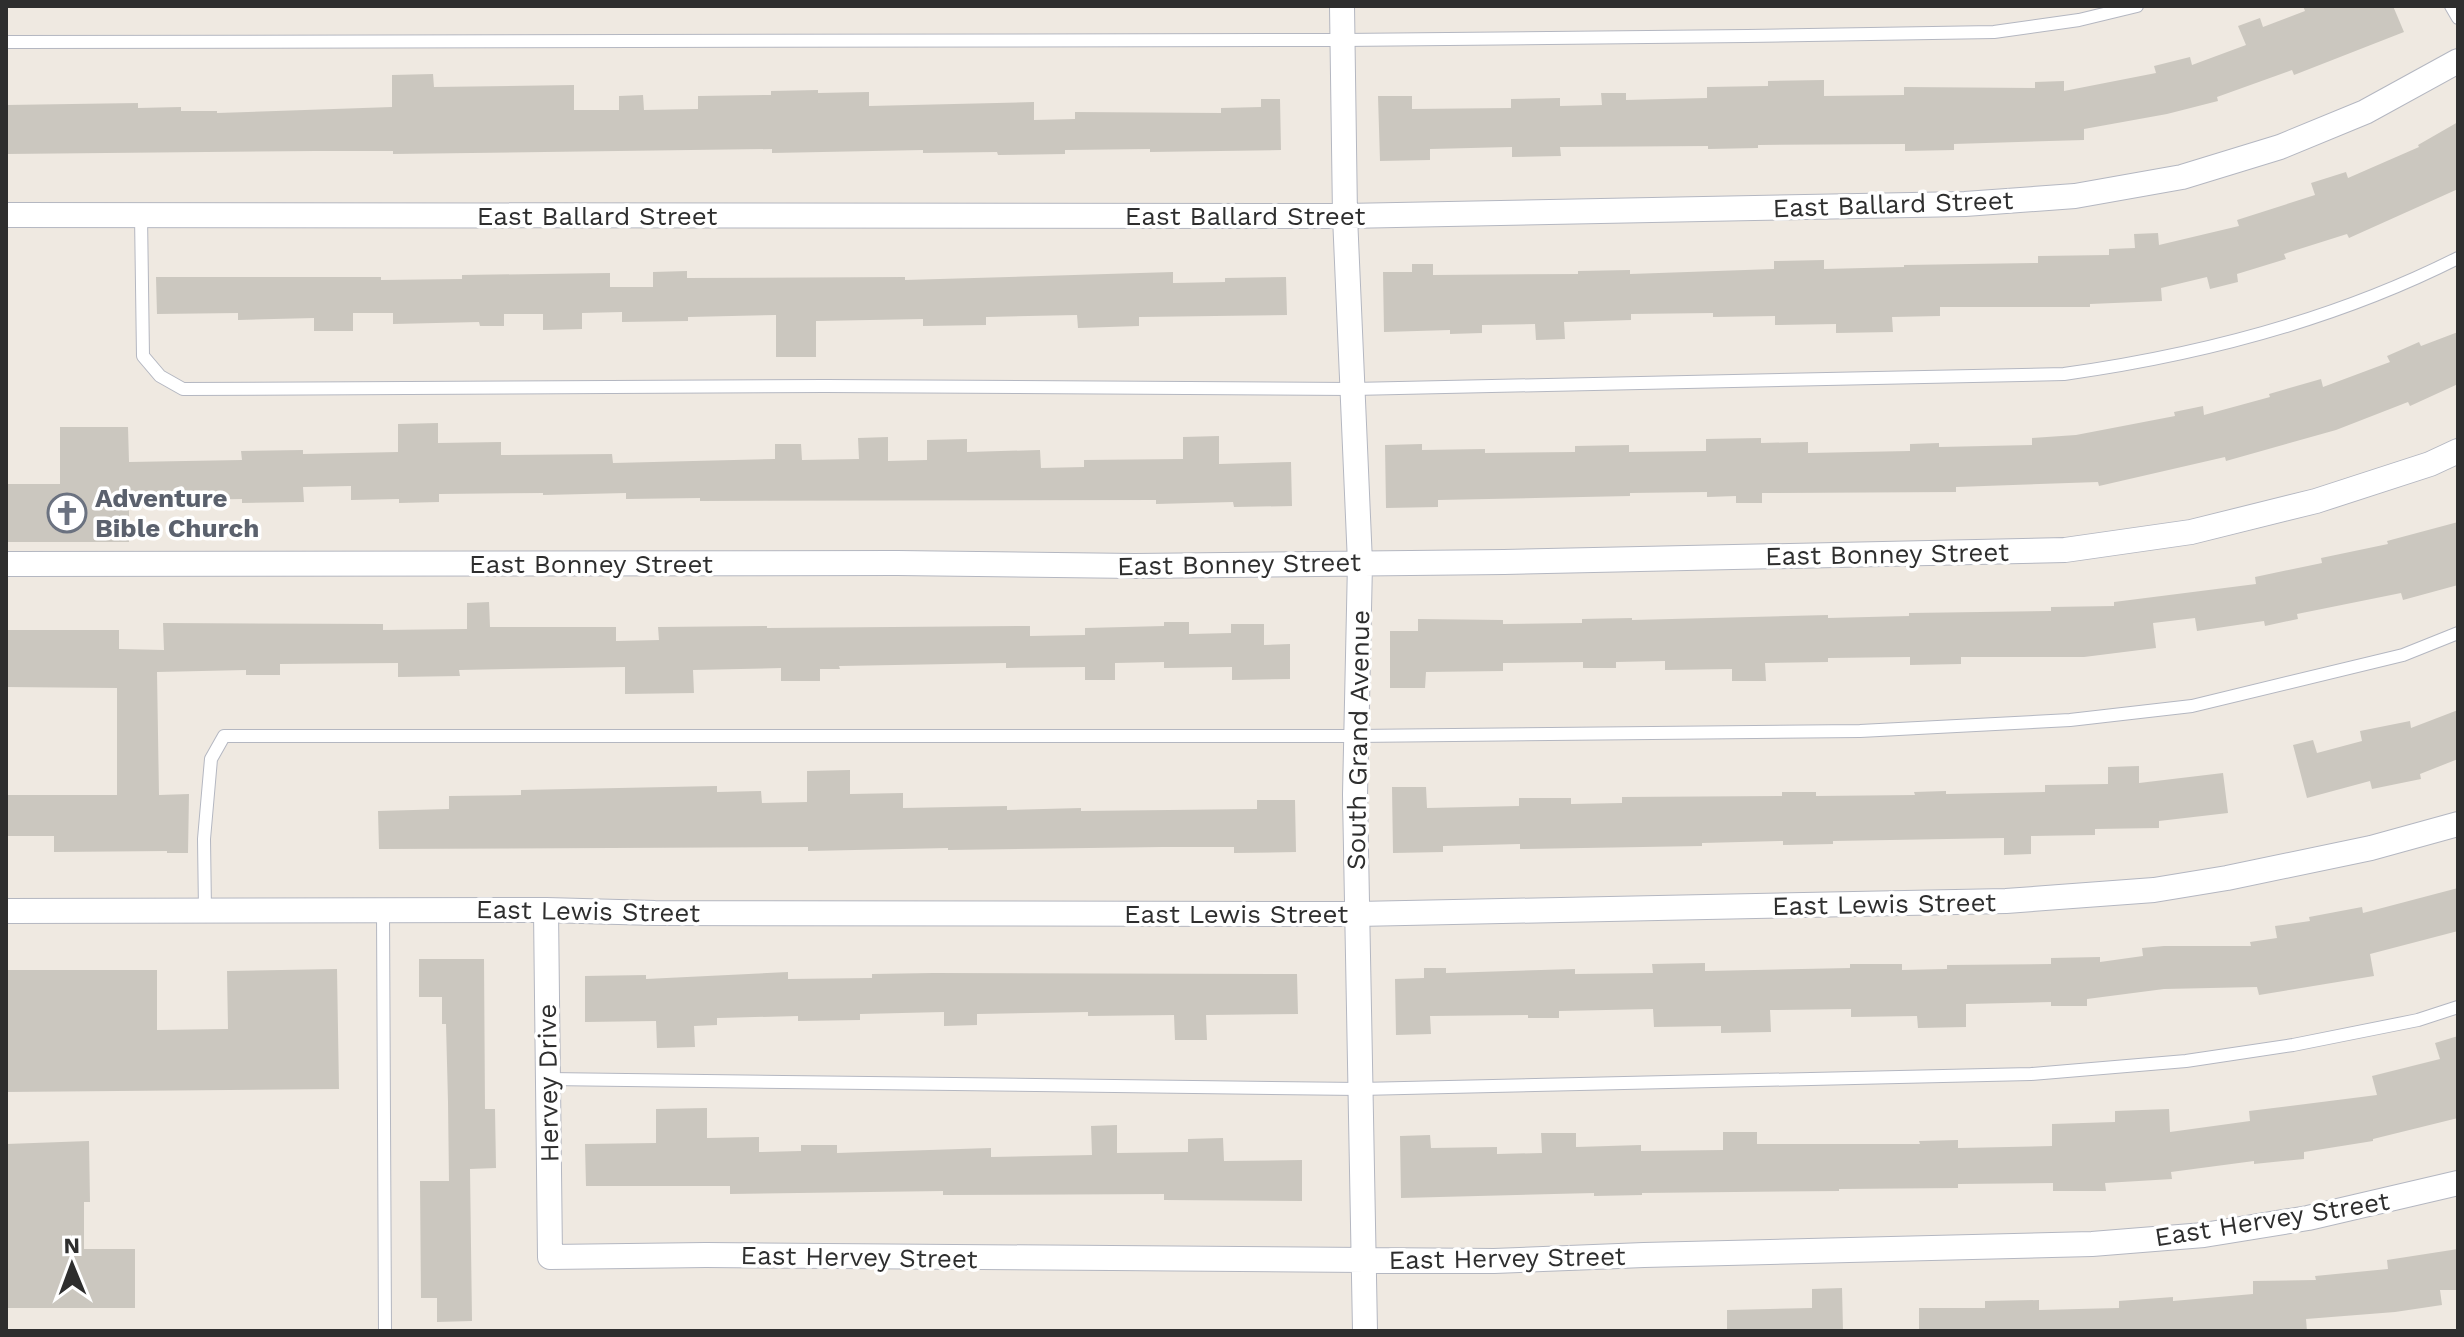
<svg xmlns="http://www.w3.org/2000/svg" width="2464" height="1337" viewBox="0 0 2464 1337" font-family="'Work Sans',sans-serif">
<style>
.building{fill:#cbc7bf}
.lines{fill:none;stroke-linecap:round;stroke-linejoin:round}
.service-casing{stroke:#b4b7c1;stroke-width:14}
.minor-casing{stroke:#b4b7c1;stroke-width:26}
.service{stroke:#fff;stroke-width:12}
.minor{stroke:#fff;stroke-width:24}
.labels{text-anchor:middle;stroke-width:7;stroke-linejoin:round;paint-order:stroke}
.street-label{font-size:26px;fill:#2e2e2e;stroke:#fff}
.worship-label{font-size:26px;font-weight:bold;fill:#5b616d;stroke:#fff;text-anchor:start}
</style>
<rect width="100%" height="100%" fill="#efe9e1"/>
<path class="building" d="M 2303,6 L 2393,6 L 2404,32 L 2294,75 L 2292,70 L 2217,97 L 2218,101 L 2167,114 L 2084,129 L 2084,140 L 1954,144 L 1954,150 L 1905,151 L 1905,144 L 1758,145 L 1758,148 L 1708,149 L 1708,146 L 1560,147 L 1561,156 L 1512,157 L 1512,147 L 1430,149 L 1430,160 L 1380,161 L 1378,96 L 1412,96 L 1412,109 L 1511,108 L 1511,99 L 1560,98 L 1560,106 L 1602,105 L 1601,93 L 1626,93 L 1626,100 L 1707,98 L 1707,87 L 1768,86 L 1768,81 L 1824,80 L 1824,96 L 1904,95 L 1904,87 L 2035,88 L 2035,82 L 2064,81 L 2064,91 L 2156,73 L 2154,66 L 2190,57 L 2192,65 L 2246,45 L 2238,26 L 2260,18 L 2263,27 L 2305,11 Z
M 433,74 L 434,87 L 574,85 L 574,110 L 619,110 L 619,96 L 643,95 L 644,110 L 698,109 L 698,96 L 771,95 L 771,91 L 818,90 L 818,93 L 869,92 L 869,106 L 1034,102 L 1034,120 L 1075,119 L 1075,112 L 1221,113 L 1221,108 L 1261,107 L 1261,99 L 1280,99 L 1281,150 L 1150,152 L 1150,149 L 1065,150 L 1065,154 L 998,155 L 997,152 L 923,153 L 923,150 L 772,153 L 772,149 L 393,154 L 393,151 L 315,151 L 6,154 L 6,105 L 138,103 L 138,108 L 181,107 L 181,111 L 217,111 L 217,113 L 392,107 L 392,75 Z
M 2458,122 L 2458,189 L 2349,238 L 2347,234 L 2284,254 L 2286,259 L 2237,274 L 2238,282 L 2210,289 L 2207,277 L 2161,288 L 2162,301 L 2090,304 L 2090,307 L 1940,307 L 1940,316 L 1892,317 L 1893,332 L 1836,333 L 1836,324 L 1775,325 L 1775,316 L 1713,317 L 1713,313 L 1631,314 L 1631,320 L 1564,322 L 1565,339 L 1536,340 L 1535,324 L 1482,325 L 1482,333 L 1450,334 L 1450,330 L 1384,332 L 1383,272 L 1412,272 L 1412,264 L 1433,264 L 1433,275 L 1578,274 L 1578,271 L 1630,270 L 1630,274 L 1774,269 L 1774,261 L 1824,260 L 1824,269 L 1904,267 L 1904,265 L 2038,263 L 2038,256 L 2109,255 L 2109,249 L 2135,248 L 2134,234 L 2158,233 L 2159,245 L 2239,226 L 2237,220 L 2315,195 L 2311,183 L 2346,172 L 2348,178 L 2419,147 L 2418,145 Z
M 687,271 L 687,278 L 905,277 L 905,280 L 1173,272 L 1173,283 L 1225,282 L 1225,278 L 1286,277 L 1287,315 L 1139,317 L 1139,326 L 1078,328 L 1077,315 L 986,317 L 986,325 L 923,326 L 923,319 L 816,321 L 816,357 L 776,357 L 776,315 L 688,317 L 688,321 L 622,322 L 622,312 L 582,313 L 582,329 L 543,330 L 543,314 L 504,314 L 504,326 L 480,326 L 479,322 L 393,324 L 393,313 L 353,313 L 353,331 L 314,331 L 314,318 L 238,320 L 238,313 L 157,314 L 156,277 L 381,277 L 381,280 L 462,279 L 462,275 L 610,273 L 610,287 L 653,287 L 653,272 Z
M 2458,332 L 2458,384 L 2410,406 L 2408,402 L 2336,430 L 2226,461 L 2225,457 L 2099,486 L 2098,482 L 1956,487 L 1956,492 L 1762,493 L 1762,503 L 1736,503 L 1736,496 L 1707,497 L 1707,492 L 1630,493 L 1630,496 L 1438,500 L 1438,507 L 1386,508 L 1385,445 L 1422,444 L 1422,450 L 1485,449 L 1485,453 L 1575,452 L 1575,446 L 1629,445 L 1629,452 L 1706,451 L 1706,439 L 1761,438 L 1761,443 L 1808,442 L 1808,453 L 1910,451 L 1910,444 L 1939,443 L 1939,447 L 2032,445 L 2032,438 L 2076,435 L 2175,416 L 2174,412 L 2203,406 L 2204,415 L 2270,397 L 2269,394 L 2321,379 L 2323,387 L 2390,362 L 2387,356 L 2419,342 L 2421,346 Z
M 438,423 L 438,443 L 501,442 L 501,455 L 612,454 L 613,463 L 775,459 L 775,444 L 801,444 L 802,460 L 859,459 L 858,438 L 888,437 L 888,461 L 927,460 L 927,440 L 967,439 L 967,452 L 1040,450 L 1041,468 L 1084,467 L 1084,460 L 1183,459 L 1183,437 L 1219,436 L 1219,464 L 1291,462 L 1292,506 L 1234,507 L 1233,502 L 1156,504 L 1156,500 L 700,501 L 700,498 L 626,499 L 626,493 L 543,495 L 543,493 L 439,494 L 439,502 L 399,503 L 399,499 L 351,500 L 351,486 L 303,487 L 304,502 L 242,503 L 242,499 L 129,501 L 129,542 L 6,542 L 6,484 L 60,484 L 60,427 L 128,427 L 129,462 L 242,460 L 241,451 L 303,450 L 303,454 L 398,452 L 398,424 Z
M 2458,522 L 2458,585 L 2403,600 L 2401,593 L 2297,614 L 2298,619 L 2265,626 L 2264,621 L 2197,631 L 2195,618 L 2153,623 L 2156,648 L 2084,657 L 1961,657 L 1961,664 L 1910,665 L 1910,657 L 1828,658 L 1828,662 L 1765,663 L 1766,681 L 1732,681 L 1732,669 L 1665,670 L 1665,661 L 1616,662 L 1616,668 L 1583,668 L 1583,662 L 1503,663 L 1503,671 L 1426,672 L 1425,688 L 1390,688 L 1390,631 L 1418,631 L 1418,619 L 1503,620 L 1503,624 L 1582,623 L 1582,619 L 1632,618 L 1632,620 L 1828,615 L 1828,618 L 1909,616 L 1909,613 L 2051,611 L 2051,607 L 2114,606 L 2114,602 L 2256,584 L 2255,577 L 2322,563 L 2321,558 L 2388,544 L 2387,541 Z
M 489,602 L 490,627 L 616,627 L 616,641 L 659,640 L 658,627 L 767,626 L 767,628 L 1030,626 L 1030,636 L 1085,635 L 1085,628 L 1164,626 L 1164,622 L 1189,622 L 1189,634 L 1231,633 L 1231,624 L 1264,624 L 1264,645 L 1290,644 L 1290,679 L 1232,680 L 1232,667 L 1164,668 L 1164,662 L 1115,663 L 1115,680 L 1085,680 L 1085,667 L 1006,668 L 1006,663 L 839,666 L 840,669 L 820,669 L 820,681 L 781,681 L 781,668 L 693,670 L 694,693 L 625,694 L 625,667 L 459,670 L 460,676 L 398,677 L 398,663 L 280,664 L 280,675 L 246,675 L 246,670 L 157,672 L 159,795 L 189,794 L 188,853 L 167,853 L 167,851 L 54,852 L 54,836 L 6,836 L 6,795 L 117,795 L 117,688 L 6,687 L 6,630 L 119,630 L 119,649 L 164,650 L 163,623 L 383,624 L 383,630 L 467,629 L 467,603 Z
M 2458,710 L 2458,759 L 2420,774 L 2421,779 L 2372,789 L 2370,781 L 2307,798 L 2293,745 L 2313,740 L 2317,753 L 2362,741 L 2360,731 L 2410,721 L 2411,728 Z
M 2139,766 L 2139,783 L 2223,773 L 2228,813 L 2159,821 L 2159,828 L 2095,829 L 2095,835 L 2031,836 L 2031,854 L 2004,855 L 2004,838 L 1833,841 L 1833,844 L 1783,845 L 1783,841 L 1702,843 L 1702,846 L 1520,849 L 1520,844 L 1443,846 L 1443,852 L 1393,853 L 1392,787 L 1426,787 L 1427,808 L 1519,806 L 1519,798 L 1571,798 L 1571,804 L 1622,803 L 1622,797 L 1782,796 L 1782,792 L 1816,792 L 1816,796 L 1915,795 L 1914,792 L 1946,791 L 1946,794 L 2045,792 L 2045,785 L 2108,784 L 2108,767 Z
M 850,770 L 850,794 L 903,793 L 903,808 L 1007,806 L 1007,810 L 1081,808 L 1081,811 L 1257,809 L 1257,800 L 1295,800 L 1296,852 L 1234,853 L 1234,847 L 1162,847 L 948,850 L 948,848 L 808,851 L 808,847 L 379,849 L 378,811 L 449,809 L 449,796 L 521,795 L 521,790 L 717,786 L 717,792 L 761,791 L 762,803 L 807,802 L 807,771 Z
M 2458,888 L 2458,931 L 2370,954 L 2374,976 L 2259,995 L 2257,987 L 2164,989 L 2087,999 L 2087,1006 L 2051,1006 L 2051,1002 L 1966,1004 L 1966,1027 L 1918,1028 L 1917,1016 L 1851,1017 L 1851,1009 L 1770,1010 L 1771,1032 L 1721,1033 L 1721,1026 L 1654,1027 L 1653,1009 L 1559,1011 L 1559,1018 L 1528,1018 L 1528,1015 L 1430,1016 L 1431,1034 L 1396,1035 L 1395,979 L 1424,978 L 1424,968 L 1446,968 L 1446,973 L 1575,969 L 1575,974 L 1653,973 L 1652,964 L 1705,963 L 1705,971 L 1850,968 L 1850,964 L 1902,964 L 1902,970 L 1947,969 L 1947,965 L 2051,964 L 2051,958 L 2100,957 L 2100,962 L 2143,956 L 2142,948 L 2164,946 L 2251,946 L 2250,942 L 2277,938 L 2275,926 L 2310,921 L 2309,917 L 2362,907 L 2363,913 Z
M 419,959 L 484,959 L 485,1109 L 495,1109 L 496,1168 L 470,1169 L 472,1321 L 437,1322 L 437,1298 L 421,1298 L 420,1181 L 449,1181 L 448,1102 L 446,1024 L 442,1024 L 442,997 L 419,997 Z
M 337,969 L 339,1089 L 6,1092 L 6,970 L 157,970 L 157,1030 L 228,1029 L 227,971 Z
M 788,972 L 788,979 L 872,978 L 872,974 L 933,973 L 1297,974 L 1298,1014 L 1206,1015 L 1207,1040 L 1175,1040 L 1174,1015 L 1088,1016 L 1088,1012 L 977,1014 L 977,1025 L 944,1026 L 944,1012 L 860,1014 L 860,1020 L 798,1021 L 798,1016 L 717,1018 L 717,1025 L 694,1026 L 695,1047 L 657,1048 L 656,1021 L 585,1022 L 585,976 L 646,975 L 646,979 Z
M 2458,1036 L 2458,1118 L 2373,1139 L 2373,1141 L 2304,1152 L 2304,1159 L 2254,1164 L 2254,1161 L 2171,1172 L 2172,1179 L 2105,1183 L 2106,1191 L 2053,1191 L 2053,1183 L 1958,1184 L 1958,1188 L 1839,1189 L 1839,1191 L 1642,1193 L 1642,1195 L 1594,1196 L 1594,1193 L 1401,1198 L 1400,1136 L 1430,1135 L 1431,1148 L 1497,1147 L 1497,1154 L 1542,1153 L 1541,1133 L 1576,1133 L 1576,1147 L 1641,1145 L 1641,1151 L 1723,1150 L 1723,1132 L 1757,1132 L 1757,1144 L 1920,1144 L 1919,1141 L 1958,1140 L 1958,1148 L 2052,1146 L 2052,1124 L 2115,1122 L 2115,1111 L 2169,1109 L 2170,1132 L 2250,1121 L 2249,1111 L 2377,1095 L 2372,1076 L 2440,1059 L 2435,1043 Z
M 707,1108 L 707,1138 L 759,1137 L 759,1152 L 801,1151 L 801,1145 L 837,1145 L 837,1153 L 991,1148 L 991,1157 L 1092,1155 L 1091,1126 L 1117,1125 L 1117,1153 L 1188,1152 L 1188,1139 L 1223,1138 L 1224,1161 L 1302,1160 L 1302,1201 L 1164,1200 L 1164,1194 L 943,1195 L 943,1191 L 730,1194 L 730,1186 L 586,1186 L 585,1144 L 656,1143 L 656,1109 Z
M 89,1141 L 90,1202 L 84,1202 L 84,1249 L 135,1249 L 135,1308 L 6,1308 L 6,1144 Z
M 2458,1249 L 2458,1290 L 2440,1290 L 2442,1305 L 2395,1312 L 2306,1319 L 2307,1331 L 1919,1331 L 1919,1308 L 1985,1308 L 1985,1301 L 2039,1300 L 2039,1310 L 2119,1308 L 2119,1301 L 2173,1297 L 2173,1301 L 2253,1294 L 2253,1281 L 2316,1280 L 2315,1276 L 2388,1269 L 2387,1260 Z
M 1842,1288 L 1843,1331 L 1727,1331 L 1727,1310 L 1812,1308 L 1812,1289 Z"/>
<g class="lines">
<defs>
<path id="service" d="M 2451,6 L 2458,18
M 6,42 L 1342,40 L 1747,36 L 1994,32 L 2079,20 L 2137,6
M 141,215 L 143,356 L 160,376 L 183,389 L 825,386 L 1353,389 L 2064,374 C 2200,355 2335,320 2458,258
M 383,910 L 385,1331
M 205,911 L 204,839 L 211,759 L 224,736 L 1356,736 L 1860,731 L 2070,720 L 2192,706 L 2403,655 L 2458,633
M 548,1079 L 1360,1089 L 2031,1074 L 2186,1061 L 2293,1045 L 2418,1020 L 2458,1007"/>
<path id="minor" d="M 1342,6 L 1345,216 L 1360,563 L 1355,795 L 1365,1331
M 6,215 L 1345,216 L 1965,204 L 2075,196 L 2182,177 L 2280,147 L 2365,112 L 2458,61
M 6,564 L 897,563 L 1135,566 L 1504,562 L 2065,550 L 2191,532 L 2316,501 L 2430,464 L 2458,451
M 546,910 L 550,1257 L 706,1255 L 1494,1261 L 1644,1255 L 2092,1244 L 2204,1235 L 2308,1218 L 2458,1183
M 6,911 L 546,910 L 655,913 L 1357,914 L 2006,901 L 2154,890 L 2227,878 L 2371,848 L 2458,824"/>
</defs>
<use href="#service" class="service-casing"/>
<use href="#minor" class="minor-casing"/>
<use href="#service" class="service"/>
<use href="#minor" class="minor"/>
</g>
<defs>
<symbol id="church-ring" viewBox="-11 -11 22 22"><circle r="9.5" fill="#fff" stroke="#6b7280" stroke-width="1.5"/><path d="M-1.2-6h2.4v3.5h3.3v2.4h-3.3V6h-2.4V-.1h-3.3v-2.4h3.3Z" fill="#6b7280"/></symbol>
</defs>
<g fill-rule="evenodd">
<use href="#church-ring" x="45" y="491" width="44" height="44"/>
</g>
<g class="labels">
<g class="street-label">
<text transform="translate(1893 204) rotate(-2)" y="9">East Ballard Street</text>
<text x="597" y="225">East Ballard Street</text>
<text x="1245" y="225">East Ballard Street</text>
<text transform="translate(1887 554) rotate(-1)" y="9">East Bonney Street</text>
<text x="591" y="573">East Bonney Street</text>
<text transform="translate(1239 564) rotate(-1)" y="9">East Bonney Street</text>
<text transform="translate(1358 740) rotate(-89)" y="9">South Grand Avenue</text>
<text transform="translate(1884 904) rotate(-1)" y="9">East Lewis Street</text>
<text transform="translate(588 911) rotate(1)" y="9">East Lewis Street</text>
<text x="1236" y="923">East Lewis Street</text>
<text transform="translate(548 1083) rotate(-91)" y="9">Hervey Drive</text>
<text transform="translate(2272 1219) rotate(-9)" y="9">East Hervey Street</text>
<text transform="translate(859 1257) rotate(1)" y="9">East Hervey Street</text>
<text transform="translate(1507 1258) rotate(-1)" y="9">East Hervey Street</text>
</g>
<g class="worship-label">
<text x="95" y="507">Adventure<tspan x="95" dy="30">Bible Church</tspan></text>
</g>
</g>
<rect width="2464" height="1337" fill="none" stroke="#2e2e2e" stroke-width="16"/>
<g transform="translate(72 1265) rotate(359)" stroke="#ffffff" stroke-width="6" paint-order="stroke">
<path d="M0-6L14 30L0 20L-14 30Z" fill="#2e2e2e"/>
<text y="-12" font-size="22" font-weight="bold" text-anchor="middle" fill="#2e2e2e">N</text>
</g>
</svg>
